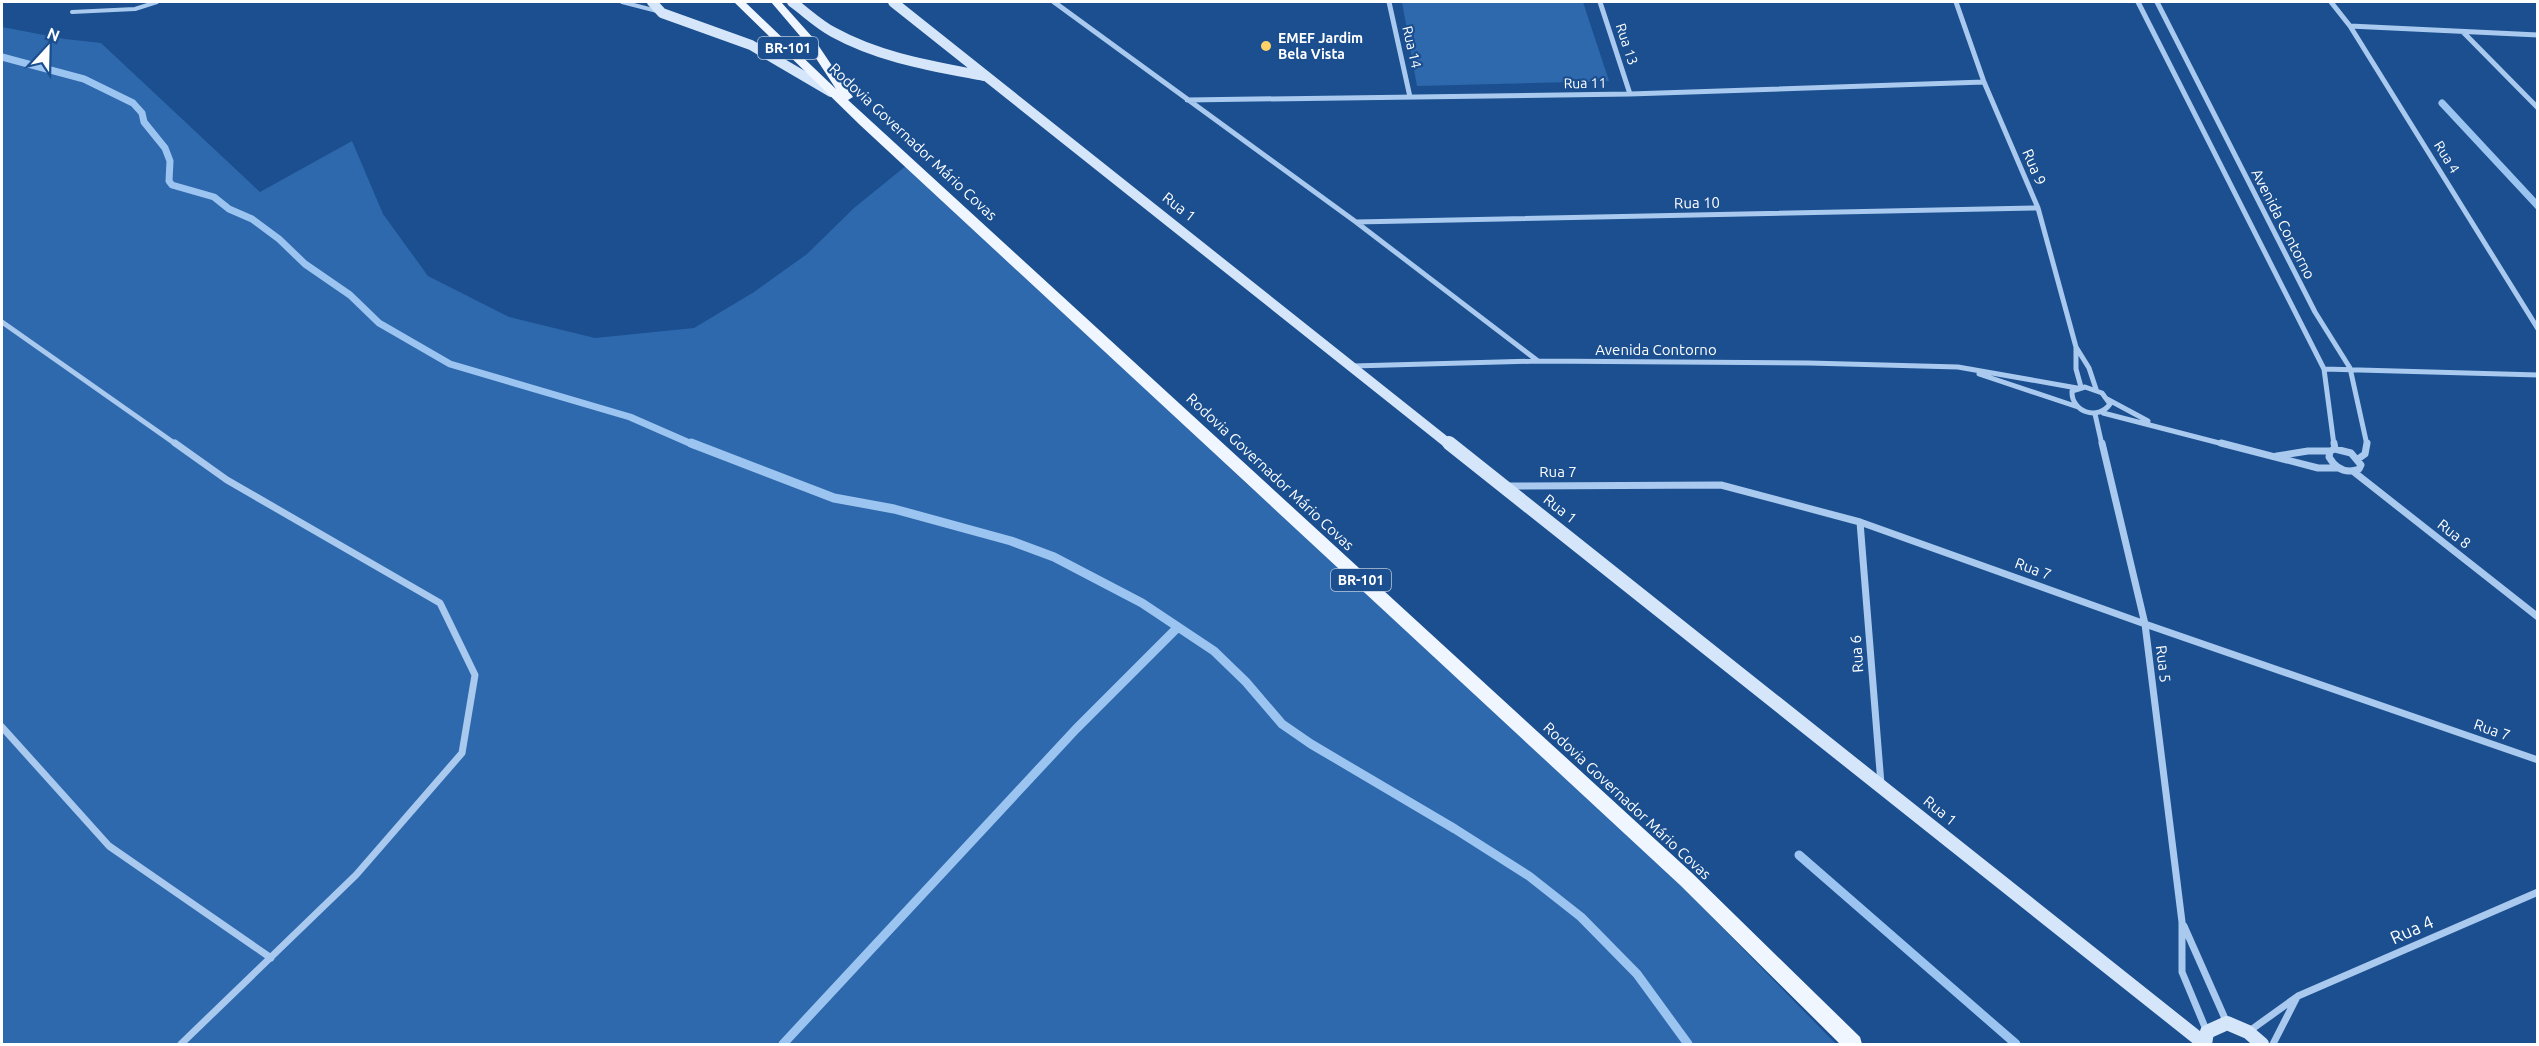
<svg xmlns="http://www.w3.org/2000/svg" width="2539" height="1046" viewBox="0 0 2539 1046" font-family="Ubuntu,sans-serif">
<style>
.green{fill:#2e69ad}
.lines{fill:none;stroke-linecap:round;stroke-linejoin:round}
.stream-far1{stroke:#9cc4f0;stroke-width:7}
.stream{stroke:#9cc4f0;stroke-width:9}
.lane{stroke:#a9c9ee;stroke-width:4}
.street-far1{stroke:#a9c9ee;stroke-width:5}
.street{stroke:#a9c9ee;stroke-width:7}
.secondary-far1{stroke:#d6e6fa;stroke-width:10}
.secondary{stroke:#d6e6fa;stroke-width:14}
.primary{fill:#f0f6ff;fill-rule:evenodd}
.poi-dot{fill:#ffd166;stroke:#1b4f8f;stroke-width:2}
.labels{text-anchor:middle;stroke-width:4.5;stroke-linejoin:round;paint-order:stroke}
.far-poi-label{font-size:14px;font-weight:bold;fill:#fff;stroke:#1b4f8f;text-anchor:start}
.far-street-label{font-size:14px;fill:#fff;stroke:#1b4f8f}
.shield{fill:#1b4f8f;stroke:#bbcadd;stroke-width:1.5}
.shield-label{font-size:14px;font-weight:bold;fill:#fff}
.street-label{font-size:15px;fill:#fff;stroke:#1b4f8f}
.near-street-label{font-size:18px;fill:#fff;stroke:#1b4f8f}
</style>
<rect width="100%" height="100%" fill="#1b4f8f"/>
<path class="green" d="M 1402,2 L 1583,2 L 1609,81 L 1417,86 Z
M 2,27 L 65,39 L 101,43 L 260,192 L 352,141 L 383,214 L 428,276 L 509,317 L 595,338 L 694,328 L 754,292 L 807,254 L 854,208 L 907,165 L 1248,485 L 1340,564 L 1656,860 L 1836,1044 L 2,1044 Z"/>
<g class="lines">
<path class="stream-far1" d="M 2,57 L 84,79 L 133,103 L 142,113 L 144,122 L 165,148 L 170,161 L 169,181 L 172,185 L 214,197 L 229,209 L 252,219 L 279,239 L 305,264 L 350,295 L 379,323 L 450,364 L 630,417 L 694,445
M 2442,103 L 2538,206"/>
<path class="stream" d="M 691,443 L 834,498 L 894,509 L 1011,541 L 1054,557 L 1142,603 L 1214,651 L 1246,682 L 1282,724 L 1311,744 L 1455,829 L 1529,876 L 1581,917 L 1637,974 L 1688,1044
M 1799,855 L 2016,1044
M 783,1044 L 1076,729 L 1178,627"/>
<path class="lane" d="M 622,2 L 657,11
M 72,12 L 135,9 L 157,2"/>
<path class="street-far1" d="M 1054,2 L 1356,222 L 1538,361
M 1389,2 L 1410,97
M 1600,2 L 1630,94
M 1956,2 L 1984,82 L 2038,208 L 2076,347 L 2076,369 L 2081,387
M 2138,2 L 2324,369 L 2334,445
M 2157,2 L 2315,312 L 2350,368 L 2367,445
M 2331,2 L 2350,26 L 2538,329
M 2350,26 L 2538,35
M 2463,32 L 2538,108
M 1187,100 L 1630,94 L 1984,82
M 1356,222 L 2038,208
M 2,322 L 177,445
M 2076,347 L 2089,368 L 2096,389
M 1353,366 L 1538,361 L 1809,363 L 1958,367 L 2077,388
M 2324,369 L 2538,375
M 1979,374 L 2078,407
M 2085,387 L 2102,393 L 2110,404 C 2098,421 2071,412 2072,391 Z
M 2107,399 L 2148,421
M 2103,413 L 2227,445
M 2095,414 L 2102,445"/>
<path class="street" d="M 175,443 L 227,480 L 440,603 L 475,675 L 462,753 L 356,875 L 181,1044
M 2102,443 L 2145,624 L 2182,922 L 2182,972 L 2207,1032
M 2221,443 L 2318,468 L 2337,468
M 2334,443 L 2335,449
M 2335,449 L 2351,453 L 2361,465 L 2359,469 C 2346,474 2336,469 2329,457 L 2330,451 Z
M 2277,456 L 2308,451 L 2330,451
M 2358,459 L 2365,454 L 2367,443
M 2354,472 L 2538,617
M 1507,486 L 1721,485 L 1860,522 L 2145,624 L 2538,760
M 1860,522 L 1881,784
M 2,727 L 109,846 L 271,958
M 2184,926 L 2227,1023
M 2248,1032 L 2298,996 L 2538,892
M 2273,1044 L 2296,999"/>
<path class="secondary-far1" d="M 652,2 L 662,13 L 751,45 L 831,92
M 792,2 C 806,12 818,24 833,32 C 880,58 932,66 984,76
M 893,2 L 1450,445"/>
<path class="secondary" d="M 1449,443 L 2205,1044
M 2205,1044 L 2207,1032 L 2227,1023 L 2248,1032 L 2262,1044"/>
<path class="primary" d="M 734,2 L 745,2 L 836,89 L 806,43 L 771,2 L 781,2 L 814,39 L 853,97 L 848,100 L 1692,873 L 1860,1037 L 1862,1044 L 1840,1044 L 1680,885 L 860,125 Z"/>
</g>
<circle class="poi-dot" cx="1266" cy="46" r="6"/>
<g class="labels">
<g class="far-poi-label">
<text x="1278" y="43">EMEF Jardim<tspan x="1278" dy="16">Bela Vista</tspan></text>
</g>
<g class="far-street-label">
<text transform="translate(1627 44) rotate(72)" y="5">Rua 13</text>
<text transform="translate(1412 47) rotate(77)" y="5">Rua 14</text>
<text transform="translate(1585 83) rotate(-1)" y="5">Rua 11</text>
<text transform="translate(2447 157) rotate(58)" y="5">Rua 4</text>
</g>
<g class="shield">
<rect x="758" y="37" width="60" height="22" rx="4.5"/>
<rect x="1331" y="569" width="60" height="22" rx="4.5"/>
</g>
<g class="shield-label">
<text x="788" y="53">BR-101</text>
<text x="1361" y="585">BR-101</text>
</g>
<g class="street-label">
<text transform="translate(913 142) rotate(43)" y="5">Rodovia Governador Mário Covas</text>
<text transform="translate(2034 167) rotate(67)" y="5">Rua 9</text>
<text transform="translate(1697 203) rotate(-1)" y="5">Rua 10</text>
<text transform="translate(1179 207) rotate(38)" y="5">Rua 1</text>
<text transform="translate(2283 224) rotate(63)" y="5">Avenida Contorno</text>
<text x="1656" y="355">Avenida Contorno</text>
<text transform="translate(1270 472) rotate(43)" y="5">Rodovia Governador Mário Covas</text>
<text x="1558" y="477">Rua 7</text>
<text transform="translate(1560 509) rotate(38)" y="5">Rua 1</text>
<text transform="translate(2454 534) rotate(38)" y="5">Rua 8</text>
<text transform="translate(2033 569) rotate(20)" y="5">Rua 7</text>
<text transform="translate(1857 654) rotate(-94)" y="5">Rua 6</text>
<text transform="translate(2163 664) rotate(83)" y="5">Rua 5</text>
<text transform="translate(2492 730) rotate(19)" y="5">Rua 7</text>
<text transform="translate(1627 801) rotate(43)" y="5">Rodovia Governador Mário Covas</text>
<text transform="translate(1940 811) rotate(39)" y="5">Rua 1</text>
</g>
<g class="near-street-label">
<text transform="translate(2412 930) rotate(-24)" y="6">Rua 4</text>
</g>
</g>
<rect width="2539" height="1046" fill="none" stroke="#ffffff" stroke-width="6"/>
<g transform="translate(48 48) rotate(22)" stroke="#1b4f8f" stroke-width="4.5" paint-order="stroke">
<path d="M0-4.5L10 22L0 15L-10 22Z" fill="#ffffff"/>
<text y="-9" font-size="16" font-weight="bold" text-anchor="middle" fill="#ffffff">N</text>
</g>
</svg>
